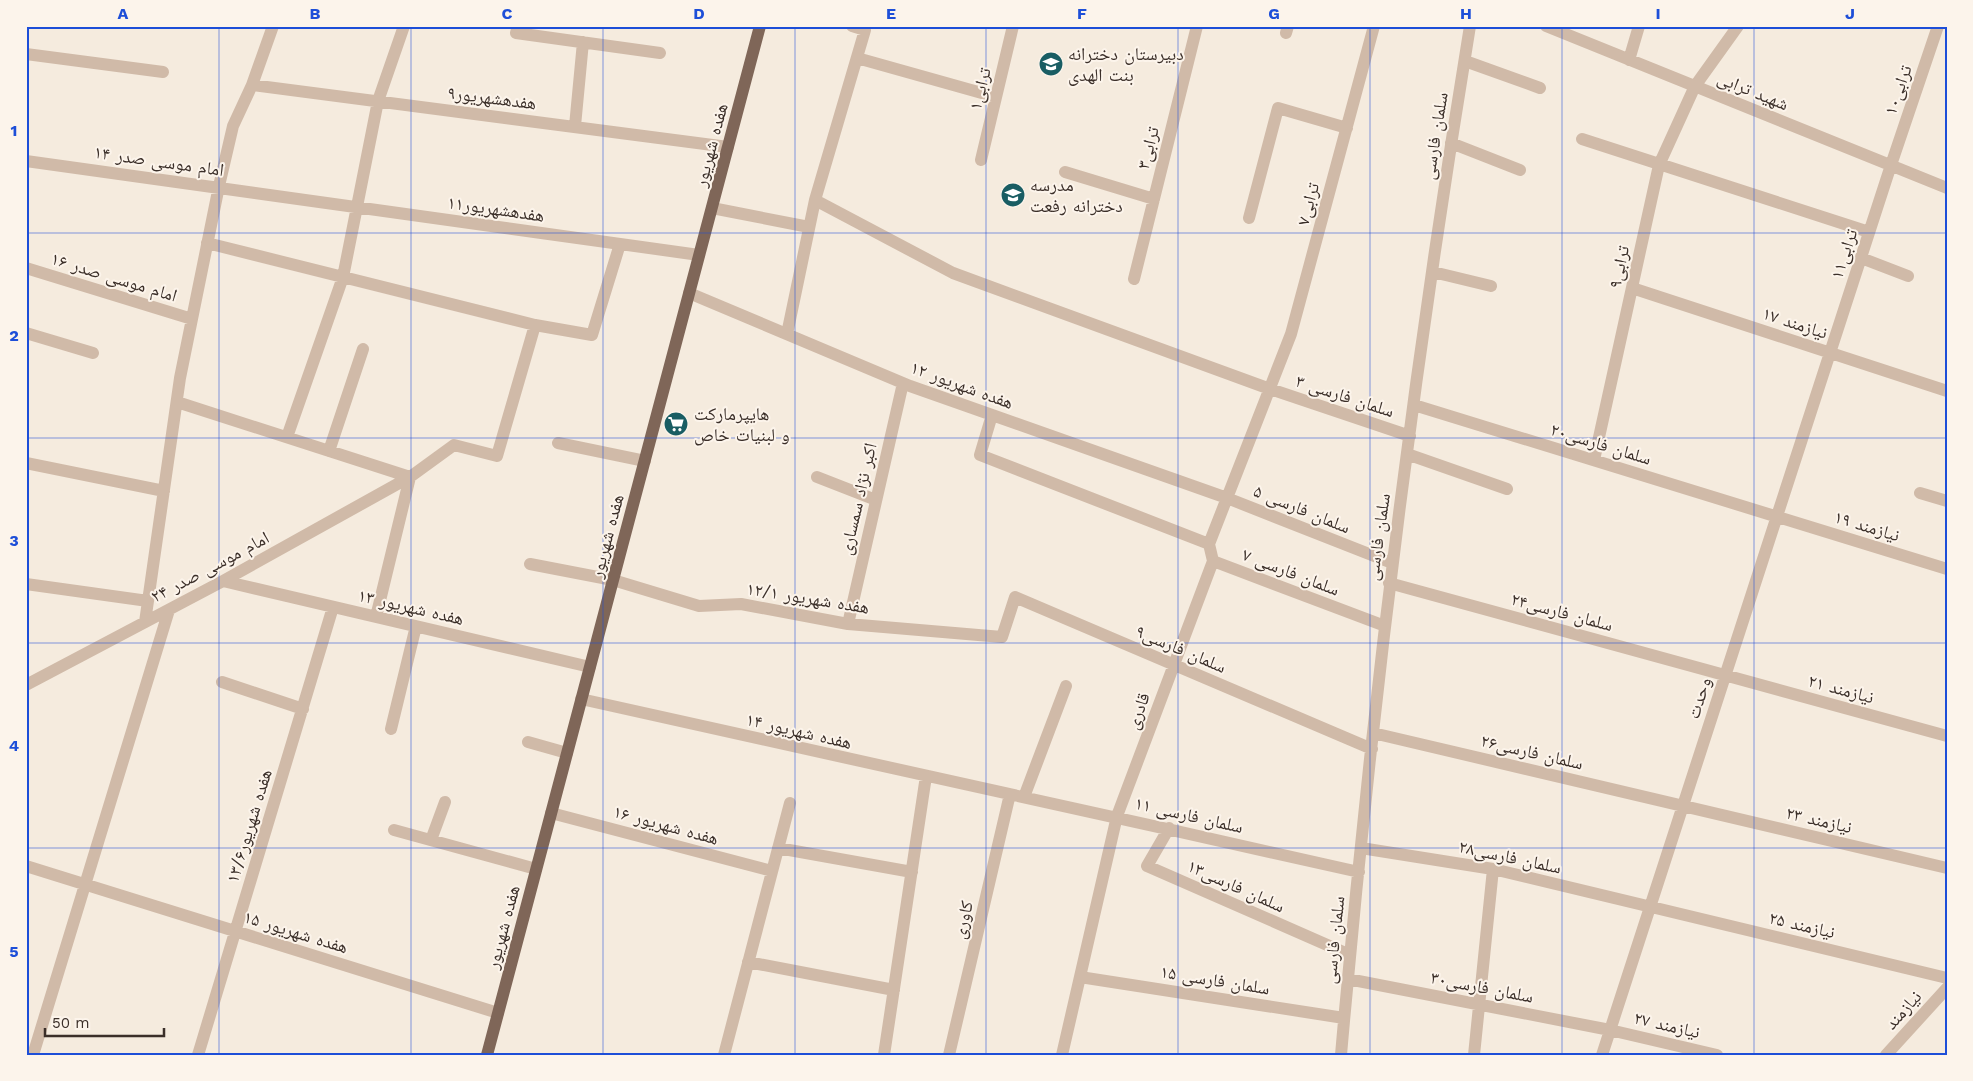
<svg xmlns="http://www.w3.org/2000/svg" width="1973" height="1081" viewBox="0 0 1973 1081" font-family="'Work Sans','Noto Naskh Arabic',sans-serif">
<style>
.lines{fill:none;stroke-linecap:round;stroke-linejoin:round}
.minor{stroke:#d0baa8;stroke-width:12}
.major{stroke:#7f6658;stroke-width:12}
.grid{fill:none;stroke:#1d4ed8;stroke-width:1;stroke-opacity:0.55}
.labels{text-anchor:middle;stroke-width:4;stroke-linejoin:round;paint-order:stroke}
.poi-label{font-size:18px;fill:#3b2f29;stroke:#fcf4eb;text-anchor:start}
.street-label{font-size:18px;fill:#3b2f29;stroke:#fcf4eb}
.neatline{fill:none;stroke:#1d4ed8;stroke-width:2}
.grid-label{font-size:16px;text-anchor:middle;font-weight:bold;fill:#1d4ed8}
</style>
<rect width="100%" height="100%" fill="#f5ebde"/>
<g class="lines">
<path class="minor" d="M 518,26 L 516,33 L 660,53
M 1546,26 L 1947,188
M 1286,33 L 1288,26
M 26,54 L 163,72
M 857,58 L 996,97
M 1629,60 L 1639,26
M 1465,61 L 1540,88
M 252,85 L 728,147
M 575,126 L 583,42
M 1582,139 L 1869,232
M 1451,143 L 1520,170
M 981,160 L 1013,26
M 26,161 L 699,255
M 1065,172 L 1154,199
M 815,200 L 953,273 L 1270,389 L 1410,436
M 712,208 L 809,227
M 1249,218 L 1278,108 L 1347,128
M 207,243 L 535,325 L 592,335 L 620,244
M 1861,258 L 1908,276
M 26,268 L 192,319
M 1433,272 L 1491,286
M 1134,279 L 1197,26
M 1632,288 L 1947,391
M 689,293 L 910,386 L 1227,498 L 1392,563
M 26,333 L 93,353
M 787,334 L 815,200 L 865,30 L 852,26
M 177,402 L 410,477
M 1414,405 L 1947,569
M 992,415 L 980,455 L 1209,544
M 287,437 L 343,277 L 378,101 L 404,26
M 558,443 L 645,461
M 329,451 L 363,349
M 1407,454 L 1507,489
M 1594,460 L 1659,165 L 1695,86 L 1738,26
M 26,463 L 164,491
M 817,477 L 876,500
M 1920,493 L 1947,501
M 1213,561 L 1385,626
M 530,564 L 613,580 L 699,606 L 741,604 L 848,624 L 1002,637 L 1015,597 L 1372,749
M 223,581 L 590,667
M 1389,583 L 1947,736
M 26,584 L 148,601
M 376,617 L 410,477
M 145,622 L 180,378 L 219,186 L 233,126 L 252,85 L 273,26
M 848,624 L 903,383
M 222,682 L 303,709
M 26,685 L 223,581 L 410,477 L 454,445 L 497,456 L 535,325
M 581,699 C 840,759 1100,813 1359,872
M 391,729 L 416,626
M 1373,733 L 1947,868
M 528,742 L 567,753
M 1024,797 L 1066,686
M 551,813 L 772,871
M 1169,828 L 1147,866 L 1350,955
M 394,830 L 536,869
M 431,840 L 445,802
M 778,848 L 912,872
M 1361,848 L 1493,869 L 1947,978
M 26,866 L 498,1013
M 748,962 L 894,990
M 1080,977 L 1344,1018
M 1348,979 L 1610,1030 L 1717,1055
M 33,1055 L 169,610
M 198,1055 L 333,607
M 724,1055 L 790,803
M 884,1055 L 926,776
M 949,1055 L 1010,794
M 1062,1055 L 1117,816 L 1213,561 L 1209,544 L 1291,334 L 1374,26
M 1341,1055 C 1371,710 1414,367 1470,26
M 1474,1055 L 1493,869
M 1602,1055 L 1891,165 L 1938,26
M 1886,1055 L 1947,988"/>
<path class="major" d="M 487,1055 L 760,26"/>
</g>
<path class="grid" d="M 219,26 L 219,1055M 411,26 L 411,1055M 603,26 L 603,1055M 795,26 L 795,1055M 986,26 L 986,1055M 1178,26 L 1178,1055M 1370,26 L 1370,1055M 1562,26 L 1562,1055M 1754,26 L 1754,1055M 26,233 L 1947,233M 26,438 L 1947,438M 26,643 L 1947,643M 26,848 L 1947,848"/>
<defs>
<symbol id="school-disc" viewBox="-11 -11 22 22"><circle r="9.5" fill="#195d63" stroke="#fcf4eb"/><path d="M0-5L7-2L0 1L-7-2ZM-4 1L0 2.5L4 1V4Q0 6-4 4Z" fill="#fff"/></symbol>
<symbol id="supermarket-disc" viewBox="-11 -11 22 22"><circle r="9.5" fill="#195d63" stroke="#fcf4eb"/><path d="M-6-5.5h2.5l.6 2H6L4.5 2H-2.5L-4.4-4H-6ZM-1.5 3.2a1.3 1.3 0 1 0 .1 0ZM3 3.2a1.3 1.3 0 1 0 .1 0Z" fill="#fff"/></symbol>
</defs>
<g fill-rule="evenodd">
<use href="#school-disc" x="1037" y="50" width="28" height="28"/>
<use href="#school-disc" x="999" y="181" width="28" height="28"/>
<use href="#supermarket-disc" x="662" y="410" width="28" height="28"/>
</g>
<g class="labels">
<g class="poi-label">
<text x="1068" y="60">دبیرستان دخترانه<tspan x="1068" dy="21">بنت الهدی</tspan></text>
<text x="1030" y="191">مدرسه<tspan x="1030" dy="21">دخترانه رفعت</tspan></text>
<text x="694" y="420">هایپرمارکت<tspan x="694" dy="21">و لبنیات خاص</tspan></text>
</g>
<g class="street-label">
<text transform="translate(980 89) rotate(-76)" y="6">ترابی۱</text>
<text transform="translate(1898 90) rotate(-71)" y="6">ترابی۱۰</text>
<text transform="translate(1753 91) rotate(22)" y="6">شهید ترابی</text>
<text transform="translate(492 98) rotate(7)" y="6">هفدهشهریور۹</text>
<text transform="translate(1435 136) rotate(-81)" y="6">سلمان فارسی</text>
<text transform="translate(711 145) rotate(-75)" y="6">هفده شهریور</text>
<text transform="translate(1148 148) rotate(-76)" y="6">ترابی۳</text>
<text transform="translate(159 161) rotate(8)" y="6">امام موسی صدر ۱۴</text>
<text transform="translate(1308 204) rotate(-75)" y="6">ترابی۷</text>
<text transform="translate(496 209) rotate(8)" y="6">هفدهشهریور۱۱</text>
<text transform="translate(1844 254) rotate(-72)" y="6">ترابی۱۱</text>
<text transform="translate(1619 267) rotate(-78)" y="6">ترابی۹</text>
<text transform="translate(114 277) rotate(17)" y="6">امام موسی صدر ۱۶</text>
<text transform="translate(1795 323) rotate(18)" y="6">نیازمند ۱۷</text>
<text transform="translate(962 385) rotate(20)" y="6">هفده شهریور ۱۲</text>
<text transform="translate(1345 396) rotate(18)" y="6">سلمان فارسی ۳</text>
<text transform="translate(1601 444) rotate(17)" y="6">سلمان فارسی۲۰</text>
<text transform="translate(858 499) rotate(-77)" y="6">اکبر نژاد سمساری</text>
<text transform="translate(1302 509) rotate(22)" y="6">سلمان فارسی ۵</text>
<text transform="translate(1867 526) rotate(17)" y="6">نیازمند ۱۹</text>
<text transform="translate(607 536) rotate(-75)" y="6">هفده شهریور</text>
<text transform="translate(1378 537) rotate(-82)" y="6">سلمان فارسی</text>
<text transform="translate(210 567) rotate(-28)" y="6">امام موسی صدر ۲۴</text>
<text transform="translate(1291 572) rotate(21)" y="6">سلمان فارسی ۷</text>
<text transform="translate(808 598) rotate(9)" y="6">هفده شهریور ۱۲/۱</text>
<text transform="translate(411 607) rotate(13)" y="6">هفده شهریور ۱۳</text>
<text transform="translate(1562 612) rotate(15)" y="6">سلمان فارسی۲۴</text>
<text transform="translate(1181 649) rotate(23)" y="6">سلمان فارسی۹</text>
<text transform="translate(1841 689) rotate(15)" y="6">نیازمند ۲۱</text>
<text transform="translate(1699 698) rotate(-72)" y="6">وحدت</text>
<text transform="translate(1138 711) rotate(-70)" y="6">قادری</text>
<text transform="translate(799 731) rotate(13)" y="6">هفده شهریور ۱۴</text>
<text transform="translate(1532 752) rotate(13)" y="6">سلمان فارسی۲۶</text>
<text transform="translate(1189 815) rotate(13)" y="6">سلمان فارسی ۱۱</text>
<text transform="translate(1819 820) rotate(13)" y="6">نیازمند ۲۳</text>
<text transform="translate(666 825) rotate(15)" y="6">هفده شهریور ۱۶</text>
<text transform="translate(249 826) rotate(-73)" y="6">هفده شهریور۱۳/۶</text>
<text transform="translate(1510 857) rotate(12)" y="6">سلمان فارسی۲۸</text>
<text transform="translate(1236 886) rotate(24)" y="6">سلمان فارسی۱۳</text>
<text transform="translate(963 920) rotate(-77)" y="6">کاوری</text>
<text transform="translate(1802 925) rotate(13)" y="6">نیازمند ۲۵</text>
<text transform="translate(503 927) rotate(-75)" y="6">هفده شهریور</text>
<text transform="translate(296 932) rotate(17)" y="6">هفده شهریور ۱۵</text>
<text transform="translate(1334 940) rotate(-84)" y="6">سلمان فارسی</text>
<text transform="translate(1215 980) rotate(9)" y="6">سلمان فارسی ۱۵</text>
<text transform="translate(1482 987) rotate(11)" y="6">سلمان فارسی۳۰</text>
<text transform="translate(1903 1010) rotate(-48)" y="6">نیازمند</text>
<text transform="translate(1667 1025) rotate(13)" y="6">نیازمند ۲۷</text>
</g>
</g>
<rect width="1973" height="1081" fill="none" stroke="#fcf4eb" stroke-width="55"/>
<path d="M45 1028v8h119v-8" fill="none" stroke="#3b2f29" stroke-width="2.5"/>
<text x="52" y="1028" font-size="15" fill="#3b2f29" stroke="#fcf4eb" stroke-width="4" paint-order="stroke">50 m</text>
<rect x="28" y="28" width="1918" height="1026" class="neatline"/>
<g class="grid-label">
<text x="123" y="19">A</text>
<text x="315" y="19">B</text>
<text x="507" y="19">C</text>
<text x="699" y="19">D</text>
<text x="891" y="19">E</text>
<text x="1082" y="19">F</text>
<text x="1274" y="19">G</text>
<text x="1466" y="19">H</text>
<text x="1658" y="19">I</text>
<text x="1850" y="19">J</text>
<text x="14" y="136">1</text>
<text x="14" y="341">2</text>
<text x="14" y="546">3</text>
<text x="14" y="751">4</text>
<text x="14" y="957">5</text>
</g>
</svg>
